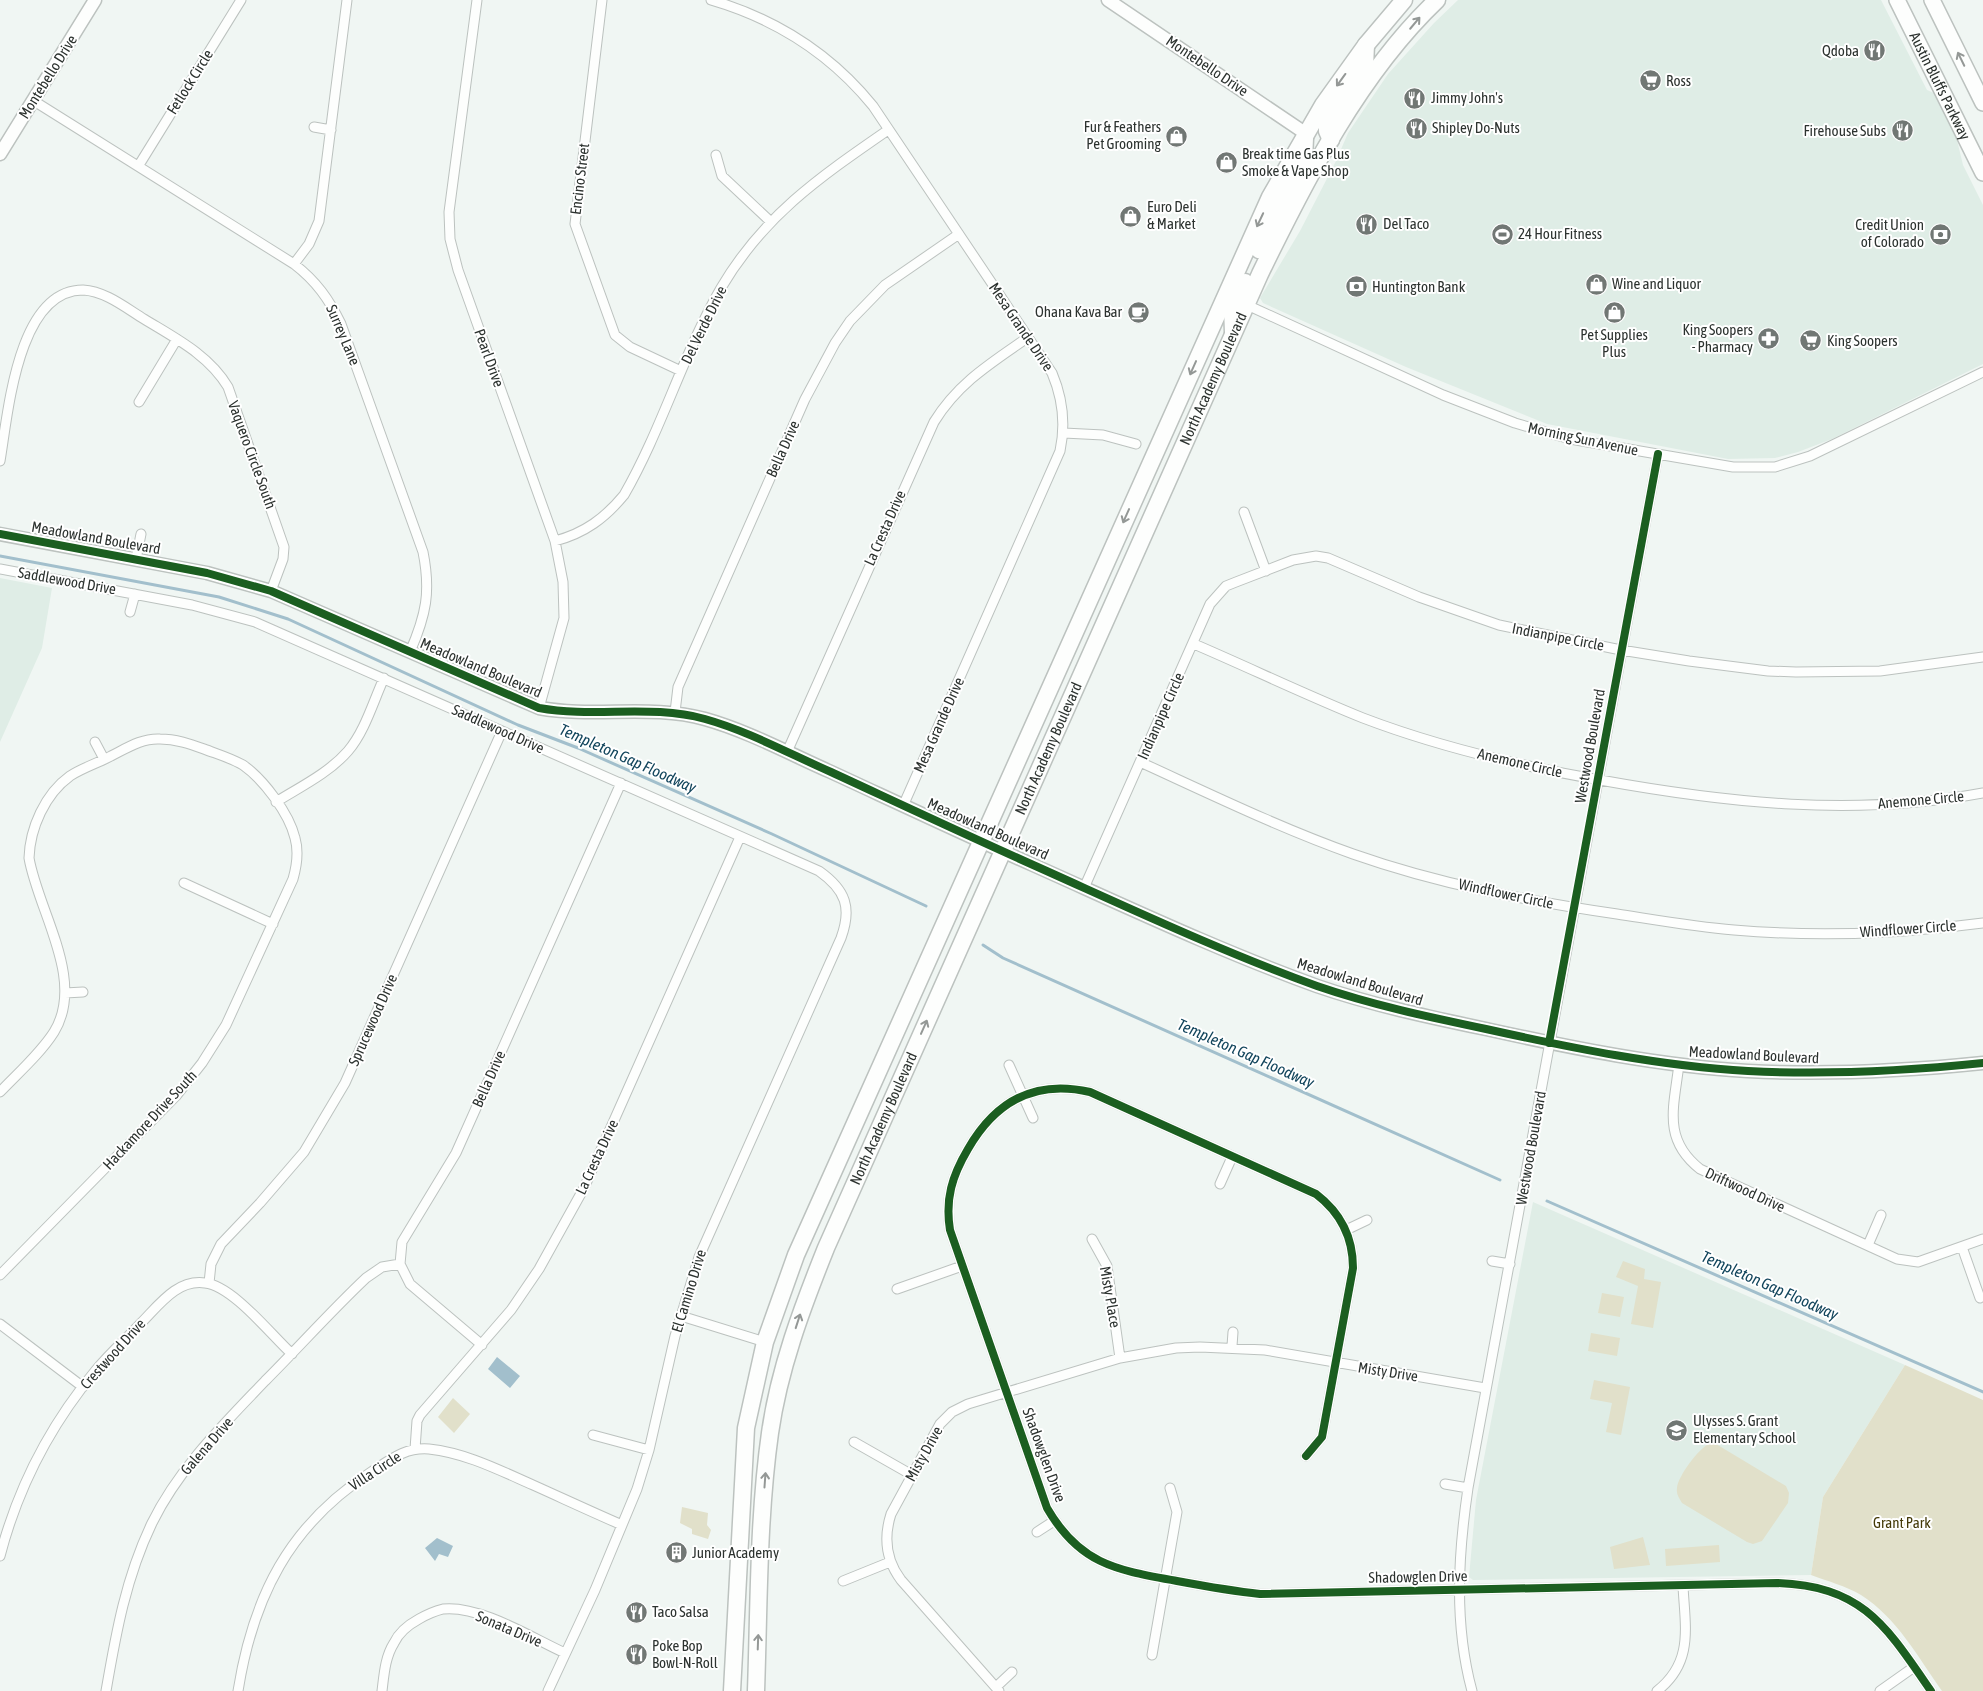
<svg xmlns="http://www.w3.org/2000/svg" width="1983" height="1691" viewBox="0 0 1983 1691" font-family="'Asap Condensed',sans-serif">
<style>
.built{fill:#dfede6}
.green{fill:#e1e0ca}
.water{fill:#a2bfcc}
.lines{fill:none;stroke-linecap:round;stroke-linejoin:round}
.stream{stroke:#a2bfcc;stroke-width:3}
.street-casing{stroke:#bcc2bf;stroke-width:11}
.secondary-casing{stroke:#bcc2bf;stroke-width:15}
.primary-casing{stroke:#bcc2bf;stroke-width:18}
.highway-casing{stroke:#bcc2bf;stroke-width:19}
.street{stroke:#fdfefd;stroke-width:9}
.secondary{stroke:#fdfefd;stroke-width:12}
.primary{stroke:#fdfefd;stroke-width:15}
.highway{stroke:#fdfefd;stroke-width:16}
.cycleway-casing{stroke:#fff;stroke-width:11}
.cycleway{stroke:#1b5e20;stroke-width:8}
.oneway{stroke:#949896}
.labels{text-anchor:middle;stroke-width:4;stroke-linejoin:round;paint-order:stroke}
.poi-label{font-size:15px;fill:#2c322f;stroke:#fff;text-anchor:start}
.street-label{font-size:15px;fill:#2c322f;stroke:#fff}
.park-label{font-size:15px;fill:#433907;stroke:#fff}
.water-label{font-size:16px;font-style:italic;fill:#12455c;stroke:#fff}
</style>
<rect width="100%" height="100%" fill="#f0f6f3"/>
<path class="built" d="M 1458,0 L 1881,0 L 1927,90 L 1934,93 L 1956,136 L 1963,165 L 1983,205 L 1983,364 L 1832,439 L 1798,452 L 1775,458 L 1728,459 L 1547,424 L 1406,367 L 1263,303 L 1260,298 L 1300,231 L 1336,161 L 1348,133 L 1388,74 L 1434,23 Z
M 0,578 L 52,588 L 42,648 L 0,742 Z
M 1533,1202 L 1905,1365 L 1823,1497 L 1811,1575 L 1473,1580 L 1469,1577 L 1476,1500 Z"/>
<path class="green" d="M 1623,1261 L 1645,1269 L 1644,1279 L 1661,1282 L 1653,1328 L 1631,1324 L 1638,1286 L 1616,1277 Z
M 1602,1293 L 1624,1297 L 1620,1317 L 1598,1313 Z
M 1591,1333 L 1620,1338 L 1617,1356 L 1588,1351 Z
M 1905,1365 L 1983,1400 L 1983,1691 L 1942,1691 C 1918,1657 1897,1618 1861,1595 C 1846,1586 1827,1581 1811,1575 L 1823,1497 Z
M 1594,1380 L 1630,1387 L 1621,1435 L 1606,1432 L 1612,1403 L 1590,1399 Z
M 453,1398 L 470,1414 L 454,1433 L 438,1417 Z
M 1709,1444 L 1716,1444 L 1786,1486 L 1789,1493 L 1788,1503 L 1762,1541 L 1753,1544 L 1747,1542 L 1682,1503 C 1679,1498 1676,1494 1677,1488 C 1678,1476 1699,1448 1709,1444 Z
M 682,1507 L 708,1513 L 707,1525 L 711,1530 L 708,1539 L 692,1534 L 692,1529 L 680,1523 Z
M 1643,1537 L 1650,1565 L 1614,1569 L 1610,1547 Z
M 1719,1545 L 1720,1562 L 1666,1566 L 1665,1549 Z"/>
<path class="water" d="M 497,1357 L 520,1376 L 510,1388 L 488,1369 Z
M 437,1538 L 453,1546 L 448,1557 L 439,1554 L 435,1561 L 425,1548 Z"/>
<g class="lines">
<path class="stream" d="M 0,556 L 219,597 L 288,619 L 518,725 L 578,748 L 772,834 L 926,906
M 983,945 L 1003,958 L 1500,1180
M 1547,1201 L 1983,1392"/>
<defs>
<path id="street" d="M 477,0 L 449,212 L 450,239 L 458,270 L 555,541 L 563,582 L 564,618 L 539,708
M 602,0 L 575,224 L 615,335 L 630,347 L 681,371
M 711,0 C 776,19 830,53 873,106 L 1052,373 C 1063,399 1066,423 1060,451 L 903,806
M 34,101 L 294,264 C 316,281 329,299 341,324 L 423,552 C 431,592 426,615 410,652
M 314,127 L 331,130
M 716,155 L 722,176 L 771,222
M 139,165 L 241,0
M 294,264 L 309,244 L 319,221 L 347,0
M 1247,305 L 1443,395 L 1515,423 L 1570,439 L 1733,467 L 1775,467 L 1810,456 L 1983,372
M 139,402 L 177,339
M 1064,433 L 1103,435 L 1136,444
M 0,461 C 8,415 17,290 83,290 C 105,291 126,308 144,319 C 175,338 209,355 228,387 L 284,547 L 283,559 L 271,591
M 1244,512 L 1266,571
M 555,541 C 585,533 605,518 624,495 C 662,429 683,354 721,288 C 764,215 820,177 888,130
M 136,559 L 141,534
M 0,569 L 192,605 L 255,622 L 819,871 C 846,890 852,908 841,938 L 699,1257 L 675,1336 L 649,1450 L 637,1489 L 595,1590 L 548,1691
M 130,612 L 135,594
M 1194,644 C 1250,668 1306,695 1363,718 C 1439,747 1520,766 1600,780 C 1727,803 1855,817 1983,793
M 675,712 L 678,687 L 805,399 L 835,343 L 850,321 L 885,285 L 959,234
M 95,742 L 104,759
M 787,752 L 934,422 C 958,383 991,363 1027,338
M 1140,762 C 1210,794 1280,828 1353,854 C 1438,884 1528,901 1617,914 C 1656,920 1695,927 1734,930 C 1817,937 1901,934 1983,923
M 276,802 C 300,787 329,773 348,751 C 365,731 373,702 384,678
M 184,883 L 273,924
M 1084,888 L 1210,604 L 1226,586 L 1236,582 L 1293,560 L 1316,556 L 1328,558 L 1419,597 L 1499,625 L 1621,650 L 1689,661 L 1768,671 L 1796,672 L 1880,671 L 1983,657
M 65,993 L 83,992
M 1679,1064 C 1674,1107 1662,1139 1700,1169 L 1897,1259 L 1918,1262 L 1983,1239
M 1009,1065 L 1033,1118
M 0,1092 C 18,1073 40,1054 54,1032 C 86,980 38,911 29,858 C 30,828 45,794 70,776 C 82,768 98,763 111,756 C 127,748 142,738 160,739 C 176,739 190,744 204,749 C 217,754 231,758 243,765 C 263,779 289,813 295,838 C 299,852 297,865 293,879 L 226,1025 L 202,1063 L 176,1096 L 0,1275
M 1220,1184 L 1232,1157
M 1346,1230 L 1367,1220
M 1092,1239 L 1107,1266 L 1120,1358
M 1868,1245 L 1881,1215
M 1962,1247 L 1980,1298
M 1492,1261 L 1510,1264
M 209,1283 L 211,1264 L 221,1244 L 260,1203 L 304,1152 L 345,1083 L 502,731
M 897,1289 L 962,1266
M 681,1316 L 765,1342
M 0,1324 L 83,1387
M 482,1345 L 410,1284 L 400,1264 L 402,1242 L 456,1153 L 621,783
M 1232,1346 L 1233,1332
M 593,1435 L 649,1450
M 854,1442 L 912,1475
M 415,1449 L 417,1421 L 420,1415 L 511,1310 L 539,1269 L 584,1188 L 740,837
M 1306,1456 L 1322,1437 L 1353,1268 C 1353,1237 1341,1213 1316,1194 L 1090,1092 C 1034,1079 995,1102 968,1149 C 952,1176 945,1199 950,1230 L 1047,1508 C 1080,1565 1117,1570 1177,1581 C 1204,1586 1232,1591 1260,1594 L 1777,1583 C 1863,1586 1886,1626 1931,1691
M 1445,1484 L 1468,1488
M 1037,1532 L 1054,1521
M 0,1556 C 18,1487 51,1424 96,1370 C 110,1353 126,1339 141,1323 C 159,1305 177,1279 205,1283 C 233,1286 271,1335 292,1354
M 843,1581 L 890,1562
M 1152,1655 L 1177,1512 L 1170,1488
M 996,1687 L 1012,1672
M 106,1691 C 116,1633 126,1577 152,1523 C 179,1468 223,1425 265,1381 C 299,1347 331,1311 366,1278 L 382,1267 L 400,1264
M 238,1691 C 253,1597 289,1525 371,1472 C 390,1460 405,1447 429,1449 C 466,1453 499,1470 533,1485 C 562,1498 592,1512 622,1525
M 382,1691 C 384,1675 385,1657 394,1643 C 399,1632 408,1625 419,1619 C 426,1615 435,1611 443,1609 C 480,1605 532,1638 565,1653
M 999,1691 L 901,1580 C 886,1560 883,1539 891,1514 L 940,1424 L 952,1412 L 968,1404 L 1120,1358 L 1176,1348 L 1200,1347 L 1265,1350 L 1485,1388
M 1472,1691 C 1454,1624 1458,1556 1468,1488 L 1658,454
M 1657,1691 C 1694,1662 1685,1627 1683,1586
M 1880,1691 L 1914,1667"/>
<path id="secondary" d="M 1108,0 L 1305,133
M 0,154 L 95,0
M 0,534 L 207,573 L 271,591 L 539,708 C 595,718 651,704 705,719 C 748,731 790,754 831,772 C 898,803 964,834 1031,864 C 1125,906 1220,951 1317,986 C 1372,1005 1429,1017 1486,1029 C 1572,1048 1660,1066 1748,1071 C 1827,1075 1905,1071 1983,1063"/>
<g id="primary">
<path id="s1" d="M 1897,0 L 1983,173"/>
<path d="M 1932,0 L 1983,103"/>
</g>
<g id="highway">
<path d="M 1331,140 L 1327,131 L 1327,123 L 1365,67 L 1366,45"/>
<path d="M 1259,250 L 1304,160 L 1305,138"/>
<path d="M 1233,332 L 1232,308 L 1245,282"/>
<path d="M 732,1691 L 746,1428 L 765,1342 L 796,1255 L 1270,197 L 1323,105 L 1366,45 L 1404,0"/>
<path id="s2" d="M 756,1691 C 759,1606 758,1518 770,1433 C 779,1369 802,1308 826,1248 L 1260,274 C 1306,179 1360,73 1437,0"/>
</g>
</defs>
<use href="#street" class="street-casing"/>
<use href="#secondary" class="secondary-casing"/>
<use href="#primary" class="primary-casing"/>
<use href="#highway" class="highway-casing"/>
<use href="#street" class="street"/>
<use href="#secondary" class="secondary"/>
<use href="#primary" class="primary"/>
<use href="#highway" class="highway"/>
<defs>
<path id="cycleway" d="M 0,534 L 207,573 L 271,591 L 539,708 C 595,718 651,704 705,719 C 748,731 790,754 831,772 C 898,803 964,834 1031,864 C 1125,906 1220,951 1317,986 C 1372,1005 1429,1017 1486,1029 C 1572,1048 1660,1066 1748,1071 C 1827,1075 1905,1071 1983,1063
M 1549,1043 L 1658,454
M 1306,1456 L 1322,1437 L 1353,1268 C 1353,1237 1341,1213 1316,1194 L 1090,1092 C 1034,1079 995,1102 968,1149 C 952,1176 945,1199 950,1230 L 1047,1508 C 1080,1565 1117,1570 1177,1581 C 1204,1586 1232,1591 1260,1594 L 1777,1583 C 1863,1586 1886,1626 1931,1691"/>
</defs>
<use href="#cycleway" class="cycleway-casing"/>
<use href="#cycleway" class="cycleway"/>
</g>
<defs><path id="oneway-shaft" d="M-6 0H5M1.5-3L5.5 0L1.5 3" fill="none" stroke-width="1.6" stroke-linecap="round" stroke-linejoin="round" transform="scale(1.25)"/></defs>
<g class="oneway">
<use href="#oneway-shaft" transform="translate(1415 23) rotate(-50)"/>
<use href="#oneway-shaft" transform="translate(1961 59) rotate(-116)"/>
<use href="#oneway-shaft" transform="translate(1341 80) rotate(126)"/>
<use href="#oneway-shaft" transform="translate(1260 220) rotate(115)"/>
<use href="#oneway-shaft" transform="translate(1193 368) rotate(114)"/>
<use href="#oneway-shaft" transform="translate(1126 516) rotate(114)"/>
<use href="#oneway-shaft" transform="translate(924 1027) rotate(-66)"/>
<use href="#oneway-shaft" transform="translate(798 1321) rotate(-72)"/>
<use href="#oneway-shaft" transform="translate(765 1480) rotate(-86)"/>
<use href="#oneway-shaft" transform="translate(758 1642) rotate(-88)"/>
</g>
<defs>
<symbol id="restaurant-disc" viewBox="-11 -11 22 22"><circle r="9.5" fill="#717774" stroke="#fff"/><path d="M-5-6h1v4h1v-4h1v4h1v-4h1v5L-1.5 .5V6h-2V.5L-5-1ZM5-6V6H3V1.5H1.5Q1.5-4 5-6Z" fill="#fff"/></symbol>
<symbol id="supermarket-disc" viewBox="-11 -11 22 22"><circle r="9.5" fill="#717774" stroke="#fff"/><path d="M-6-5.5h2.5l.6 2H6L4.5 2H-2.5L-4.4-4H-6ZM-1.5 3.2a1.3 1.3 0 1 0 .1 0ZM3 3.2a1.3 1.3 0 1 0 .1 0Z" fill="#fff"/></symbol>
<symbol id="shop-disc" viewBox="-11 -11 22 22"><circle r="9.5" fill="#717774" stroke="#fff"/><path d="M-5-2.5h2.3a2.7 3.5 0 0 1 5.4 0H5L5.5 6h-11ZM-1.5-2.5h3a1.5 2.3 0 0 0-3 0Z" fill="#fff"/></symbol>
<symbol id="stadium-disc" viewBox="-11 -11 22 22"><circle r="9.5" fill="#717774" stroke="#fff"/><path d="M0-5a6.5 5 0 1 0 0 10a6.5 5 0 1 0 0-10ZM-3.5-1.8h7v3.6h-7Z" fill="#fff"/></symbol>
<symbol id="bank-disc" viewBox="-11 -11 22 22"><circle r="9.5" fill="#717774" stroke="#fff"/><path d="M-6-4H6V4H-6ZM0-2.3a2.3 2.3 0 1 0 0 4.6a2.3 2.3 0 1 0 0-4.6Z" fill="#fff"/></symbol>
<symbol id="cafe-disc" viewBox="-11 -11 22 22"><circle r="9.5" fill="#717774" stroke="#fff"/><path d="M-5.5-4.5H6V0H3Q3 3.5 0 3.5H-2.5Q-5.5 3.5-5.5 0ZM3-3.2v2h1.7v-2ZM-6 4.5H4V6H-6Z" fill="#fff"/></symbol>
<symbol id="pharmacy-disc" viewBox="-11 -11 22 22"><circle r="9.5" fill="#717774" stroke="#fff"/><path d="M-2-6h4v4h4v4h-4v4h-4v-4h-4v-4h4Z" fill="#fff"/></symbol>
<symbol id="school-disc" viewBox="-11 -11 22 22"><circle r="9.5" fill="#717774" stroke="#fff"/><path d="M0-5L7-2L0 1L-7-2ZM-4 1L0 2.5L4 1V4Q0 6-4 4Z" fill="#fff"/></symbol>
<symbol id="building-disc" viewBox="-11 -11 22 22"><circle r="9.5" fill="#717774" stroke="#fff"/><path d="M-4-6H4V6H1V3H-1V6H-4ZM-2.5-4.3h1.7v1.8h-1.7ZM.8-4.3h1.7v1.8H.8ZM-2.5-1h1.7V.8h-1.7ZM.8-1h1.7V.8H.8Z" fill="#fff"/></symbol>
</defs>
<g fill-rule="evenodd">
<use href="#restaurant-disc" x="1862" y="38" width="25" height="25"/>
<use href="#supermarket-disc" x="1638" y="68" width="25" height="25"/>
<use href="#restaurant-disc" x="1402" y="86" width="25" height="25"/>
<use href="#restaurant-disc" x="1404" y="116" width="25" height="25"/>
<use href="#restaurant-disc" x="1890" y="118" width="25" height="25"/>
<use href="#shop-disc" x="1164" y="124" width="25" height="25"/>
<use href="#shop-disc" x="1214" y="150" width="25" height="25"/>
<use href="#shop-disc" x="1118" y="204" width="25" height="25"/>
<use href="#restaurant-disc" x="1354" y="212" width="25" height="25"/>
<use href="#stadium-disc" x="1490" y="222" width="25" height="25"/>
<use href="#bank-disc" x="1928" y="222" width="25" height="25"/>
<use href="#shop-disc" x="1584" y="272" width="25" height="25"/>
<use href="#bank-disc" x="1344" y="274" width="25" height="25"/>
<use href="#cafe-disc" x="1126" y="300" width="25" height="25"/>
<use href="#shop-disc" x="1602" y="300" width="25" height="25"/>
<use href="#pharmacy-disc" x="1756" y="326" width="25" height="25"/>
<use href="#supermarket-disc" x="1798" y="328" width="25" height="25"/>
<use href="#school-disc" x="1664" y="1418" width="25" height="25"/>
<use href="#building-disc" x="664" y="1540" width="25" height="25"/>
<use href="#restaurant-disc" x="624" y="1600" width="25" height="25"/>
<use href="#restaurant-disc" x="624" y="1642" width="25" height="25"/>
</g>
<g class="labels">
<g class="poi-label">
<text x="1859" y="56" text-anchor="end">Qdoba</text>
<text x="1666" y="86">Ross</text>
<text x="1431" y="103">Jimmy John's</text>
<text x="1161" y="132" text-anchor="end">Fur &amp; Feathers<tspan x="1161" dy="17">Pet Grooming</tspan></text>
<text x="1432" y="133">Shipley Do-Nuts</text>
<text x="1886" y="136" text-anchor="end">Firehouse Subs</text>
<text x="1242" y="159">Break time Gas Plus<tspan x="1242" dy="17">Smoke &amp; Vape Shop</tspan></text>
<text x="1147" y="212">Euro Deli<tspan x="1147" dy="17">&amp; Market</tspan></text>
<text x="1383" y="229">Del Taco</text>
<text x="1924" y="230" text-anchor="end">Credit Union<tspan x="1924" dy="17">of Colorado</tspan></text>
<text x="1518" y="239">24 Hour Fitness</text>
<text x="1612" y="289">Wine and Liquor</text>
<text x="1372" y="292">Huntington Bank</text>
<text x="1122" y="317" text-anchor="end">Ohana Kava Bar</text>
<text x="1753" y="335" text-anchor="end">King Soopers<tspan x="1753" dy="17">- Pharmacy</tspan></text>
<text x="1614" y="340" text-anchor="middle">Pet Supplies<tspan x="1614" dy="17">Plus</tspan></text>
<text x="1827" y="346">King Soopers</text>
<text x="1693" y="1426">Ulysses S. Grant<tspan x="1693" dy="17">Elementary School</tspan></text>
<text x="692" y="1558">Junior Academy</text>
<text x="652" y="1617">Taco Salsa</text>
<text x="652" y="1651">Poke Bop<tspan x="652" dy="17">Bowl-N-Roll</tspan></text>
</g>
<g class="street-label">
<text transform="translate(1207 66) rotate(34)" y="5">Montebello Drive</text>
<text transform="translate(48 77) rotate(-58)" y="5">Montebello Drive</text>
<text transform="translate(190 82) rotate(-58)" y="5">Fetlock Circle</text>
<text dy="5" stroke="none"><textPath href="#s1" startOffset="96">Austin Bluffs Parkway</textPath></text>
<text transform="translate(580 179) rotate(-83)" y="5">Encino Street</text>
<text transform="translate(704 325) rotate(-64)" y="5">Del Verde Drive</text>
<text transform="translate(1021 327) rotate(56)" y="5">Mesa Grande Drive</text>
<text transform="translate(343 335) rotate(67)" y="5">Surrey Lane</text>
<text transform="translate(489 358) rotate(70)" y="5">Pearl Drive</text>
<text dy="5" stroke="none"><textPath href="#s2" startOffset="1404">North Academy Boulevard</textPath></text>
<text transform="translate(1583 439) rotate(12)" y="5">Morning Sun Avenue</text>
<text transform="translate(783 449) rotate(-66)" y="5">Bella Drive</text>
<text transform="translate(252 455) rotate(70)" y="5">Vaquero Circle South</text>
<text transform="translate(885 528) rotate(-66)" y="5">La Cresta Drive</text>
<text transform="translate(96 538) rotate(10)" y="5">Meadowland Boulevard</text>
<text transform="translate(67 581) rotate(10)" y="5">Saddlewood Drive</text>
<text transform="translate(1558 637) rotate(11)" y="5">Indianpipe Circle</text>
<text transform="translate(481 668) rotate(23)" y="5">Meadowland Boulevard</text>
<text transform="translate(1161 716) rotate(-66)" y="5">Indianpipe Circle</text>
<text transform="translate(939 725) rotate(-66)" y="5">Mesa Grande Drive</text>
<text transform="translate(498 729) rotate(24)" y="5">Saddlewood Drive</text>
<text transform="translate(1590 746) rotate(-80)" y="5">Westwood Boulevard</text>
<text dy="5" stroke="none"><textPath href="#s2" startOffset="999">North Academy Boulevard</textPath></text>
<text transform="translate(1520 763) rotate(13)" y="5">Anemone Circle</text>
<text transform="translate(1921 800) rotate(-5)" y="5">Anemone Circle</text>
<text transform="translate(988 829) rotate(24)" y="5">Meadowland Boulevard</text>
<text transform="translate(1506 894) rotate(12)" y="5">Windflower Circle</text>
<text transform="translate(1908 929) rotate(-4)" y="5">Windflower Circle</text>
<text transform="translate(1360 982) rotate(17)" y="5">Meadowland Boulevard</text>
<text transform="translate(373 1020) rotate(-66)" y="5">Sprucewood Drive</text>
<text transform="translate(1754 1055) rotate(3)" y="5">Meadowland Boulevard</text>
<text transform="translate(489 1079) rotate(-66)" y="5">Bella Drive</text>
<text dy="5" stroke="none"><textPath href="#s2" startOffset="594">North Academy Boulevard</textPath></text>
<text transform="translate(150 1120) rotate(-47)" y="5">Hackamore Drive South</text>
<text transform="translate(1531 1148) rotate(-80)" y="5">Westwood Boulevard</text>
<text transform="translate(597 1157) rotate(-65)" y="5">La Cresta Drive</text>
<text transform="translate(1745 1190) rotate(25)" y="5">Driftwood Drive</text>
<text transform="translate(689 1291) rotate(-73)" y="5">El Camino Drive</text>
<text transform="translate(1110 1297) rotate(80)" y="5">Misty Place</text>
<text transform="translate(113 1354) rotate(-48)" y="5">Crestwood Drive</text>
<text transform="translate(1388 1372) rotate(9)" y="5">Misty Drive</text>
<text transform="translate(207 1446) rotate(-49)" y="5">Galena Drive</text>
<text transform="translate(924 1454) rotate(-61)" y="5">Misty Drive</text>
<text transform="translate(1044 1455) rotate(70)" y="5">Shadowglen Drive</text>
<text transform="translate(375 1471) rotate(-33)" y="5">Villa Circle</text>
<text transform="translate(1418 1577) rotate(-1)" y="5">Shadowglen Drive</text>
<text transform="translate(509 1629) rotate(23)" y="5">Sonata Drive</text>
</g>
<g class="park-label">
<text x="1902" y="1528">Grant Park</text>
</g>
<g class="water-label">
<text transform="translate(628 758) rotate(24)" y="6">Templeton Gap Floodway</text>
<text transform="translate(1246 1053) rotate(24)" y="6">Templeton Gap Floodway</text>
<text transform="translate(1770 1285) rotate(24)" y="6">Templeton Gap Floodway</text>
</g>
</g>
</svg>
